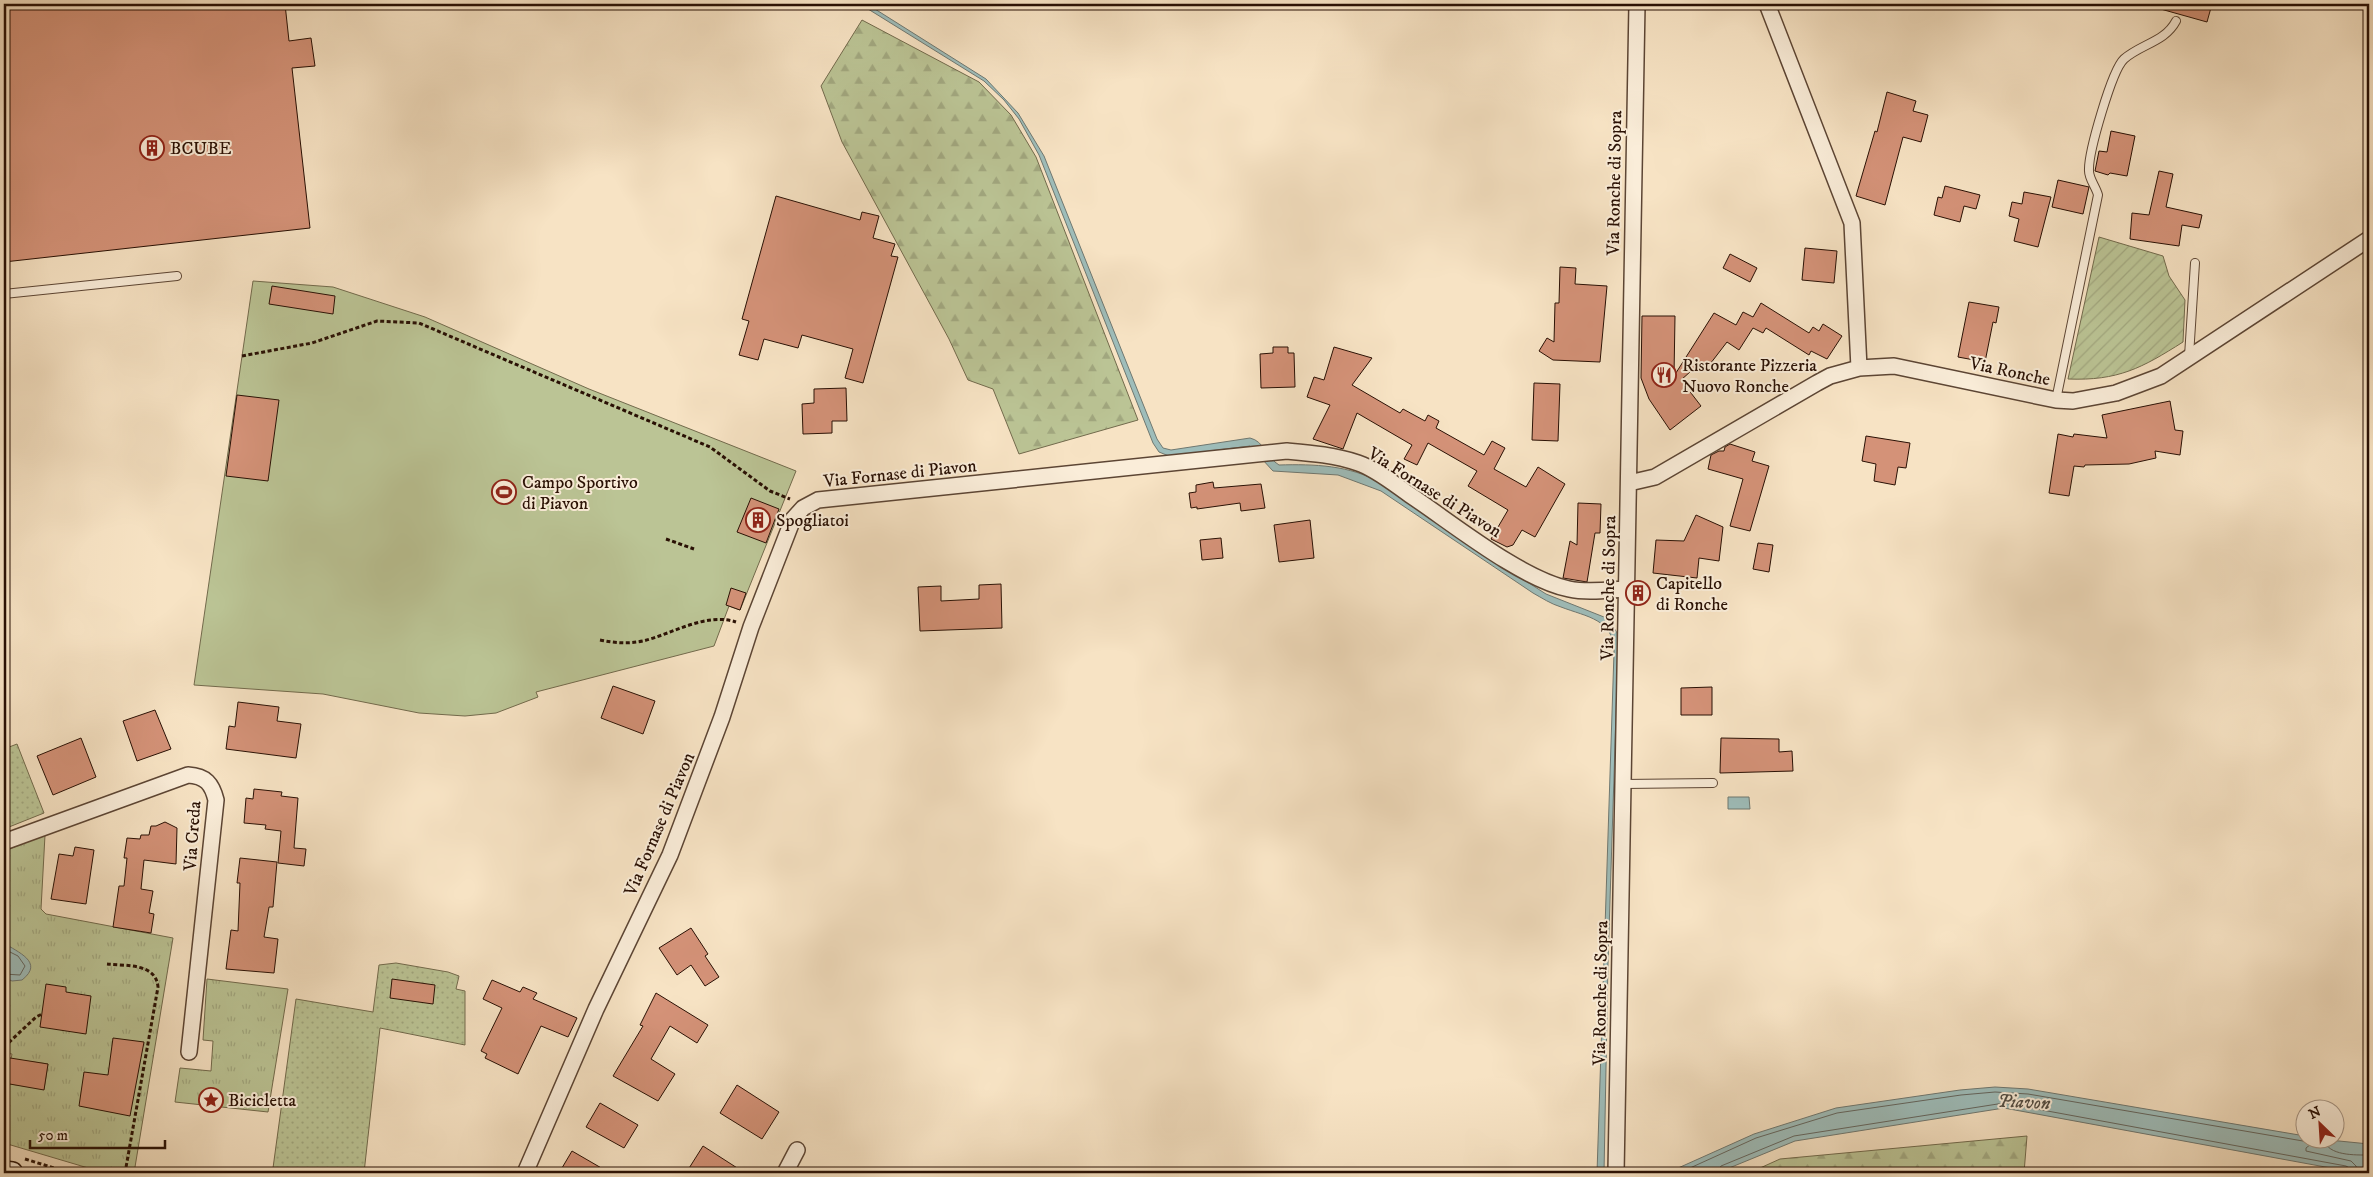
<svg xmlns="http://www.w3.org/2000/svg" width="2373" height="1177" viewBox="0 0 2373 1177" font-family="'IM FELL DW Pica',serif">
<style>
.grass{fill:url(#grass-dots);stroke:#726a4c}
.forest{fill:url(#forest-firs);stroke:#726a4c}
.park{fill:url(#park-tufts);stroke:#726a4c}
.garden{fill:url(#garden-furrows);stroke:#726a4c}
.pitch{fill:#bbc495;stroke:#726a4c}
.water{fill:#9ebdba;stroke:#6f7871}
.lines{fill:none;stroke-linecap:round;stroke-linejoin:round}
.shore{stroke:#64665f;stroke-width:1}
.building{fill:#d49278;stroke:#291004}
.service-casing{stroke:#5c4534;stroke-width:10}
.minor-casing{stroke:#5c4534;stroke-width:18}
.secondary-casing{stroke:#291004;stroke-width:24}
.path{stroke:#291004;stroke-width:3;stroke-dasharray:4 2.5;stroke-linecap:butt}
.service{stroke:#faedd9;stroke-width:8}
.minor{stroke:#faedd9;stroke-width:15}
.secondary{stroke:#faedd9;stroke-width:21}
.labels{text-anchor:middle;stroke-width:4;stroke-linejoin:round;paint-order:stroke}
.poi-label{font-size:18px;fill:#291004;stroke:#faedd9;text-anchor:start}
.street-label{font-size:18px;fill:#291004;stroke:#faedd9}
.water-label{font-size:19px;font-style:italic;fill:#524d44;stroke:#faedd9}
</style>
<defs>
<pattern id="grass-dots" width="8" height="8" patternUnits="userSpaceOnUse" patternTransform="scale(1.25)"><rect width="8" height="8" fill="#bbc495"/><path d="M2 2h.1M6 6h.1" fill="none" stroke="#a1a77f" stroke-width="1.8" stroke-linecap="round"/></pattern>
<pattern id="forest-firs" width="22" height="20" patternUnits="userSpaceOnUse" patternTransform="scale(1.25)"><rect width="22" height="20" fill="#bbc495"/><path d="M5 1l3.5 6h-7zM16 11l3.5 6h-7z" fill="#a1a77f"/></pattern>
<pattern id="park-tufts" width="24" height="20" patternUnits="userSpaceOnUse" patternTransform="scale(1.25)"><rect width="24" height="20" fill="#bbc495"/><path d="M3 7l-1-3M5 7V3M7 7l1-3M15 17l-1-3M17 17v-4M19 17l1-3" fill="none" stroke="#a1a77f"/></pattern>
<pattern id="garden-furrows" width="10" height="10" patternUnits="userSpaceOnUse" patternTransform="scale(1.25)"><rect width="10" height="10" fill="#bbc495"/><path d="M-1 1l2-2M0 10L10 0M9 11l2-2" fill="none" stroke="#a1a77f"/></pattern>
</defs>
<rect width="100%" height="100%" fill="#f7e3c4"/>
<filter id="stains"><feTurbulence type="fractalNoise" baseFrequency=".004" numOctaves="4"/><feColorMatrix values="0 0 0 0 .2 0 0 0 0 .09 0 0 0 0 .02 0 0 0 .5 -.17"/></filter>
<radialGradient id="worn" r=".72"><stop offset=".6" stop-color="#630" stop-opacity="0"/><stop offset="1" stop-color="#630" stop-opacity=".3"/></radialGradient>
<path class="grass" d="M 17,744 L 44,813 L 4,829 L 4,749 Z
M 396,963 L 448,972 L 459,976 L 456,989 L 465,991 L 465,1045 L 380,1028 L 364,1173 L 284,1173 L 273,1168 L 296,999 L 373,1012 L 379,965 Z"/>
<path class="forest" d="M 862,20 L 979,82 L 1011,115 L 1036,157 L 1138,420 L 1019,454 L 993,389 L 968,380 L 949,339 L 842,142 L 821,86 Z
M 2027,1136 L 2024,1173 L 1749,1173 L 1780,1159 Z"/>
<path class="park" d="M 45,835 L 41,909 L 46,914 L 173,938 L 134,1173 L 105,1173 L 4,1143 L 4,1083 L 44,1089 L 48,1064 L 11,1059 L 12,1054 L 4,1053 L 4,851 Z
M 207,979 L 288,989 L 268,1112 L 175,1102 L 180,1068 L 211,1071 L 213,1041 L 203,1040 Z"/>
<path class="garden" d="M 2099,237 L 2163,256 L 2169,276 L 2185,300 L 2183,342 C 2142,368 2118,381 2068,379 Z"/>
<path class="pitch" d="M 253,281 L 333,287 L 425,317 L 589,389 L 796,471 L 740,610 L 729,606 L 714,646 L 536,692 L 538,697 L 496,713 L 465,716 L 419,713 L 323,694 L 194,685 Z"/>
<path class="water" d="M 860,4 L 867,4 L 986,79 L 1018,113 L 1044,156 L 1157,439 L 1163,448 L 1171,450 L 1250,438 C 1264,441 1267,458 1279,465 C 1314,464 1350,465 1381,483 L 1471,546 L 1546,594 L 1609,619 L 1617,633 L 1618,651 L 1608,963 L 1604,1173 L 1597,1173 L 1614,652 C 1614,619 1587,617 1561,607 C 1551,604 1542,598 1533,593 L 1381,491 L 1338,475 L 1273,471 L 1250,446 L 1169,456 L 1159,452 L 1153,443 L 1039,155 L 1019,119 L 1004,100 L 984,81 Z
M 1728,797 L 1749,797 L 1750,809 L 1728,809 Z
M 4,943 C 17,952 45,962 22,980 L 12,981 L 4,977 Z
M 1995,1087 L 2028,1089 L 2305,1136 L 2306,1140 L 2329,1140 L 2369,1144 L 2369,1173 L 2358,1173 L 2004,1108 L 1795,1141 L 1717,1173 L 1667,1173 L 1754,1134 L 1836,1108 L 1960,1090 Z"/>
<g class="lines">
<path class="shore" d="M 4,949 L 18,956 L 25,966 L 20,975 L 4,974
M 2316,1140 L 2306,1148 L 2306,1151 L 2351,1161 L 2356,1166 L 2358,1173
M 2324,1140 C 2328,1156 2355,1155 2369,1155
M 1679,1173 L 1756,1138 L 1837,1113 L 1961,1095 L 1995,1092 L 2028,1094 L 2303,1141 L 2309,1140
M 1717,1173 L 1721,1166 L 1794,1136 L 2004,1103 L 2346,1166 L 2351,1169 L 2351,1173"/>
</g>
<path class="building" d="M 4,4 L 285,4 L 289,41 L 311,38 L 315,66 L 292,68 L 310,228 L 4,262 Z
M 2158,4 L 2212,4 L 2207,22 L 2157,8 Z
M 1887,92 L 1916,101 L 1913,111 L 1928,115 L 1921,142 L 1903,137 L 1885,205 L 1856,196 L 1875,131 L 1877,132 Z
M 2111,131 L 2135,136 L 2127,176 L 2110,173 L 2108,175 L 2095,171 L 2099,151 L 2107,152 Z
M 2159,171 L 2173,174 L 2166,207 L 2202,215 L 2199,228 L 2182,225 L 2179,246 L 2130,239 L 2132,213 L 2149,215 Z
M 2058,180 L 2089,187 L 2083,214 L 2052,207 Z
M 1945,186 L 1980,195 L 1976,209 L 1964,206 L 1960,222 L 1934,215 L 1938,197 L 1942,198 Z
M 2024,192 L 2051,197 L 2038,247 L 2014,241 L 2019,219 L 2009,216 L 2012,202 L 2022,204 Z
M 776,196 L 860,220 L 862,212 L 879,216 L 873,238 L 895,244 L 891,256 L 898,257 L 863,383 L 845,378 L 853,349 L 802,335 L 798,348 L 764,339 L 758,360 L 739,355 L 749,321 L 742,319 Z
M 1805,248 L 1837,251 L 1834,283 L 1802,280 Z
M 1730,254 L 1757,268 L 1750,282 L 1723,268 Z
M 1560,267 L 1576,268 L 1575,284 L 1607,286 L 1600,362 L 1553,360 L 1539,351 L 1547,338 L 1554,342 L 1555,303 L 1559,303 Z
M 272,286 L 335,296 L 333,314 L 269,304 Z
M 1969,302 L 1999,307 L 1996,323 L 1993,322 L 1985,362 L 1958,357 Z
M 1761,303 L 1809,333 L 1813,327 L 1819,331 L 1823,324 L 1842,336 L 1827,359 L 1811,351 L 1809,355 L 1766,328 L 1763,333 L 1753,328 L 1739,350 L 1727,342 L 1707,368 L 1700,363 L 1681,380 L 1701,406 L 1670,430 L 1649,399 L 1641,378 L 1642,316 L 1675,316 L 1674,376 L 1714,313 L 1736,325 L 1743,312 L 1753,317 Z
M 1273,347 L 1288,347 L 1288,353 L 1294,353 L 1295,387 L 1261,388 L 1260,354 L 1273,353 Z
M 1334,347 L 1372,358 L 1352,385 L 1400,413 L 1403,409 L 1425,421 L 1428,415 L 1439,421 L 1436,428 L 1484,455 L 1492,441 L 1505,448 L 1494,469 L 1526,487 L 1538,467 L 1565,484 L 1535,537 L 1522,530 L 1513,545 L 1507,547 L 1491,539 L 1508,510 L 1468,486 L 1477,471 L 1428,443 L 1417,465 L 1404,459 L 1412,445 L 1357,413 L 1343,449 L 1313,439 L 1330,405 L 1307,397 L 1314,377 L 1324,380 Z
M 1534,383 L 1560,384 L 1558,441 L 1532,440 Z
M 846,388 L 847,421 L 832,421 L 832,433 L 803,434 L 802,404 L 814,403 L 814,389 Z
M 237,395 L 279,400 L 268,481 L 226,476 Z
M 2170,401 L 2175,430 L 2183,431 L 2180,455 L 2155,451 L 2156,458 L 2129,464 L 2085,465 L 2084,467 L 2074,466 L 2069,496 L 2049,493 L 2058,434 L 2073,437 L 2074,434 L 2107,438 L 2102,415 Z
M 1866,436 L 1910,443 L 1906,468 L 1898,467 L 1895,485 L 1874,481 L 1876,464 L 1862,461 Z
M 1730,444 L 1755,452 L 1752,461 L 1769,466 L 1750,531 L 1730,526 L 1743,479 L 1708,469 L 1711,455 L 1719,451 L 1724,451 L 1725,447 Z
M 1213,482 L 1214,488 L 1261,484 L 1265,508 L 1241,511 L 1240,503 L 1197,509 L 1197,507 L 1191,508 L 1189,493 L 1196,492 L 1196,485 Z
M 751,498 L 779,509 L 766,543 L 737,532 Z
M 1578,503 L 1601,504 L 1600,533 L 1595,533 L 1587,582 L 1563,578 L 1570,541 L 1577,545 Z
M 1696,515 L 1723,527 L 1719,561 L 1699,558 L 1697,578 L 1653,573 L 1656,540 L 1684,541 Z
M 1310,520 L 1314,558 L 1279,562 L 1274,525 Z
M 1221,538 L 1223,558 L 1202,560 L 1200,540 Z
M 1758,543 L 1773,545 L 1769,572 L 1753,569 Z
M 1001,584 L 1002,628 L 920,631 L 918,587 L 941,586 L 941,601 L 979,599 L 979,585 Z
M 731,588 L 746,593 L 740,610 L 726,605 Z
M 613,686 L 655,701 L 643,734 L 601,718 Z
M 1712,687 L 1712,715 L 1681,715 L 1681,688 Z
M 238,702 L 279,707 L 277,721 L 301,724 L 296,758 L 226,749 L 229,726 L 235,727 Z
M 155,710 L 171,749 L 137,761 L 123,721 Z
M 81,738 L 96,777 L 53,795 L 37,756 Z
M 1721,738 L 1779,739 L 1779,752 L 1792,751 L 1793,771 L 1720,773 Z
M 254,789 L 282,792 L 281,796 L 298,798 L 294,848 L 306,849 L 304,866 L 278,863 L 281,831 L 265,829 L 266,825 L 244,823 L 246,798 L 253,799 Z
M 165,822 L 177,828 L 176,864 L 144,860 L 141,889 L 153,891 L 149,913 L 154,914 L 151,933 L 113,927 L 119,886 L 124,886 L 127,858 L 124,858 L 127,838 L 140,839 L 141,835 L 149,835 L 151,826 L 156,826 Z
M 75,847 L 94,850 L 86,904 L 51,899 L 59,854 L 73,856 Z
M 240,858 L 277,862 L 273,907 L 269,907 L 264,937 L 278,939 L 274,973 L 226,969 L 231,930 L 238,931 L 240,883 L 237,883 Z
M 691,928 L 708,954 L 705,956 L 719,977 L 705,986 L 691,965 L 677,975 L 659,948 Z
M 392,979 L 435,985 L 433,1004 L 390,998 Z
M 492,980 L 520,992 L 523,987 L 537,993 L 533,999 L 577,1018 L 568,1037 L 541,1026 L 518,1074 L 485,1058 L 487,1054 L 481,1051 L 502,1008 L 483,999 Z
M 46,984 L 66,987 L 66,992 L 91,996 L 86,1034 L 40,1027 Z
M 656,993 L 708,1025 L 697,1043 L 670,1026 L 651,1059 L 675,1074 L 658,1101 L 613,1076 L 643,1026 L 640,1025 Z
M 113,1038 L 144,1042 L 130,1116 L 79,1106 L 84,1072 L 108,1075 Z
M 4,1057 L 48,1064 L 44,1090 L 4,1083 Z
M 737,1085 L 779,1112 L 762,1139 L 720,1113 Z
M 600,1103 L 638,1125 L 624,1148 L 586,1127 Z
M 703,1146 L 745,1173 L 686,1173 Z
M 572,1151 L 610,1173 L 559,1173 Z"/>
<g class="lines">
<defs>
<path id="service" d="M 4,294 L 177,276
M 2189,356 L 2195,263
M 2056,400 L 2098,195 C 2096,187 2089,179 2089,171 C 2088,153 2112,70 2124,59 C 2141,44 2165,42 2176,21
M 1623,784 L 1713,783"/>
<path id="minor" d="M 1767,4 L 1852,223 L 1859,368
M 1629,483 L 1655,477 L 1817,383 L 1830,376 L 1859,368 L 1894,366 L 2056,400 L 2073,401 L 2116,393 L 2161,376 L 2369,239
M 4,842 L 188,775 C 206,776 212,784 216,800 L 189,1052
M 525,1173 L 596,1009 L 670,855 L 722,717 L 751,627 L 793,519 L 803,508 L 818,500 L 1287,451 C 1310,453 1335,455 1358,463 C 1376,469 1394,484 1410,495 C 1452,523 1521,579 1569,589 C 1587,593 1608,590 1626,589
M 785,1173 L 797,1150
M 1616,1173 L 1637,4"/>
<path id="secondary" d="M 4,1172 L 12,1173"/>
</defs>
<use href="#service" class="service-casing"/>
<use href="#minor" class="minor-casing"/>
<use href="#secondary" class="secondary-casing"/>
<path class="path" d="M 242,356 L 312,343 L 377,321 L 419,323 L 710,447 L 770,491 L 790,499
M 666,539 L 694,549
M 600,640 C 615,643 628,644 643,641 C 672,634 706,612 736,622
M 107,964 C 126,966 156,963 158,987 L 125,1173
M 4,1047 L 36,1017 L 42,1014
M 25,1159 L 70,1173"/>
<use href="#service" class="service"/>
<use href="#minor" class="minor"/>
<use href="#secondary" class="secondary"/>
</g>
<defs>
<symbol id="building-ring" viewBox="-11 -11 22 22"><circle r="9.5" fill="#faedd9" stroke="#8f2418" stroke-width="1.5"/><path d="M-4-6H4V6H1V3H-1V6H-4ZM-2.5-4.3h1.7v1.8h-1.7ZM.8-4.3h1.7v1.8H.8ZM-2.5-1h1.7V.8h-1.7ZM.8-1h1.7V.8H.8Z" fill="#8f2418"/></symbol>
<symbol id="restaurant-ring" viewBox="-11 -11 22 22"><circle r="9.5" fill="#faedd9" stroke="#8f2418" stroke-width="1.5"/><path d="M-5-6h1v4h1v-4h1v4h1v-4h1v5L-1.5 .5V6h-2V.5L-5-1ZM5-6V6H3V1.5H1.5Q1.5-4 5-6Z" fill="#8f2418"/></symbol>
<symbol id="stadium-ring" viewBox="-11 -11 22 22"><circle r="9.5" fill="#faedd9" stroke="#8f2418" stroke-width="1.5"/><path d="M0-5a6.5 5 0 1 0 0 10a6.5 5 0 1 0 0-10ZM-3.5-1.8h7v3.6h-7Z" fill="#8f2418"/></symbol>
<symbol id="sight-ring" viewBox="-11 -11 22 22"><circle r="9.5" fill="#faedd9" stroke="#8f2418" stroke-width="1.5"/><path d="M0-6L1.8-2.2L6-1.7L2.9 1.2L3.7 5.4L0 3.3L-3.7 5.4L-2.9 1.2L-6-1.7L-1.8-2.2Z" fill="#8f2418"/></symbol>
</defs>
<g fill-rule="evenodd">
<use href="#building-ring" x="138" y="134" width="28" height="28"/>
<use href="#restaurant-ring" x="1650" y="361" width="28" height="28"/>
<use href="#stadium-ring" x="490" y="478" width="28" height="28"/>
<use href="#building-ring" x="744" y="506" width="28" height="28"/>
<use href="#building-ring" x="1624" y="579" width="28" height="28"/>
<use href="#sight-ring" x="197" y="1086" width="28" height="28"/>
</g>
<g class="labels">
<g class="poi-label">
<text x="170" y="154">BCUBE</text>
<text x="1682" y="371">Ristorante Pizzeria<tspan x="1682" dy="21">Nuovo Ronche</tspan></text>
<text x="522" y="488">Campo Sportivo<tspan x="522" dy="21">di Piavon</tspan></text>
<text x="776" y="526">Spogliatoi</text>
<text x="1656" y="589">Capitello<tspan x="1656" dy="21">di Ronche</tspan></text>
<text x="228" y="1106">Bicicletta</text>
</g>
<g class="street-label">
<text transform="translate(1614 183) rotate(-89)" y="6">Via Ronche di Sopra</text>
<text transform="translate(2010 371) rotate(12)" y="6">Via Ronche</text>
<text transform="translate(900 473) rotate(-6)" y="6">Via Fornase di Piavon</text>
<text transform="translate(1435 492) rotate(32)" y="6">Via Fornase di Piavon</text>
<text transform="translate(1608 588) rotate(-89)" y="6">Via Ronche di Sopra</text>
<text transform="translate(659 824) rotate(-67)" y="6">Via Fornase di Piavon</text>
<text transform="translate(192 836) rotate(-86)" y="6">Via Creda</text>
<text transform="translate(1600 993) rotate(-89)" y="6">Via Ronche di Sopra</text>
</g>
<g class="water-label">
<text transform="translate(2024 1101) rotate(3)" y="7">Piavon</text>
</g>
</g>
<rect width="2373" height="1177" fill="none" stroke="#f7e3c4" stroke-width="20"/>
<rect x="5" y="5" width="2363" height="1167" fill="none" stroke="#291004" stroke-width="2.5"/>
<rect x="10" y="10" width="2353" height="1157" fill="none" stroke="#291004"/>
<g transform="translate(2320 1124) rotate(335)"><circle r="24" fill="#faedd9" stroke="#a69584"/>
<path d="M0-4L9 19L0 12L-9 19Z" fill="#8f2418"/>
<text y="-8" font-size="14" font-weight="bold" text-anchor="middle" fill="#291004">N</text>
</g>
<path d="M30 1140v8h135v-8" fill="none" stroke="#291004" stroke-width="2.5"/>
<text x="38" y="1140" font-size="15" fill="#291004" stroke="#faedd9" stroke-width="4" paint-order="stroke">50 m</text>
<rect width="100%" height="100%" filter="url(#stains)"/>
<rect width="100%" height="100%" fill="url(#worn)"/>
</svg>
